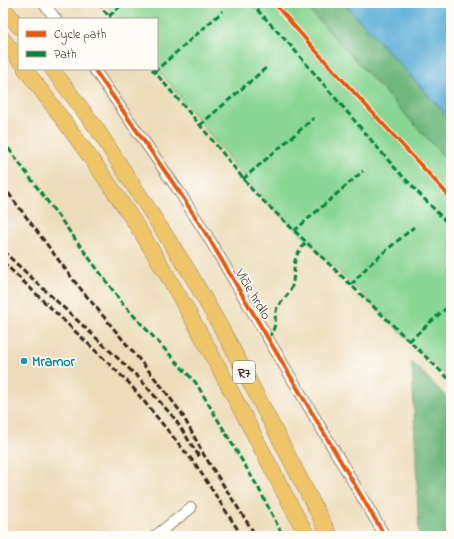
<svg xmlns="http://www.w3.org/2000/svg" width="454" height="539" viewBox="0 0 454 539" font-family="'Indie Flower',sans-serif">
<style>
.green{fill:#8ad694;stroke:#628059}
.forest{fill:#6fb77e;stroke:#55704e}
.water{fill:#5caed7;stroke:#4c6c7a}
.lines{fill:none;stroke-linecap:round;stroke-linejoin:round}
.minor-casing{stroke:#94836c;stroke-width:12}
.highway-casing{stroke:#94836c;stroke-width:16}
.minor{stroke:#fff;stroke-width:10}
.highway{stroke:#eec569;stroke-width:15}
.rail{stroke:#3b2a1e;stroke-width:3;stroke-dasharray:6 3;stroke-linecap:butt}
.quiet{stroke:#00873e;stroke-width:3;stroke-dasharray:6 3;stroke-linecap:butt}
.cycleway-casing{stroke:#fdfcf7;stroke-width:6}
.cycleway{stroke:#e8590c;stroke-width:4}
.culture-dot{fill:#0f9aa8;stroke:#fdfcf7;stroke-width:1.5}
.labels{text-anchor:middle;stroke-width:3.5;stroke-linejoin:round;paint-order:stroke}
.shield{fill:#fdfcf7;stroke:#75695f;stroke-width:1}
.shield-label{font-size:13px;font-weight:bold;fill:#3b2a1e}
.street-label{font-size:14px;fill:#3b2a1e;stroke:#fdfcf7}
.culture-label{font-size:14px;font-weight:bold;fill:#0d838f;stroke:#fdfcf7;text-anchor:start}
</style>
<rect width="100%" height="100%" fill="#fdfcf7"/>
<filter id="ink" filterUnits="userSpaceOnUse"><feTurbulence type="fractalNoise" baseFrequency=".025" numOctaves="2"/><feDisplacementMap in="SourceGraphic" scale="8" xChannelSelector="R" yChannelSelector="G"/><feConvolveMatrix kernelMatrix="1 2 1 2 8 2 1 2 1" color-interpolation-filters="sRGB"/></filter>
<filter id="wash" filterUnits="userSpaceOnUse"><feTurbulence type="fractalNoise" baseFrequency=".012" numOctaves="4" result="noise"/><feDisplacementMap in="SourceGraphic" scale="16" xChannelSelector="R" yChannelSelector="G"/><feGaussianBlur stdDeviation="0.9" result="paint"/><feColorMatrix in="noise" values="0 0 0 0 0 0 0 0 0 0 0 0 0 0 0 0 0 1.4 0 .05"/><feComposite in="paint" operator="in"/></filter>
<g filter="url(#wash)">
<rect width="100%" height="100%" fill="#eddcba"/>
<path class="green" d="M 104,3 L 303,3 L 451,164 L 451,381 L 247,182 L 157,68 L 157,19 L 118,19 Z"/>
<path class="forest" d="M 303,3 L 344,3 L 451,120 L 451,164 Z
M 412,362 L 451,401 L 451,536 L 419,536 Z"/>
<path class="water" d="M 344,3 L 451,3 L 451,120 Z"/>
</g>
<g filter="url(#ink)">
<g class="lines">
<defs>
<path id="minor" d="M 43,3 L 56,19
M 94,69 L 180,193 L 208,237 L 385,536
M 155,536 L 191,508"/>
<path id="highway" d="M 3,7 L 19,27
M 3,39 L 19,60
M 25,69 C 66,123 106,177 142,234 C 203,331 253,435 307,536
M 52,69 L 97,129 L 188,270 L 228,340 L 330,536"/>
</defs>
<use href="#minor" class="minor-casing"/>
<use href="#highway" class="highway-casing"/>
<use href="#minor" class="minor"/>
<use href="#highway" class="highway"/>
<path class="rail" d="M 3,186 L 75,282 L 162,387 L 182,414 L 204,455 L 256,536
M 3,251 L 139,378 L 175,419 L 200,458
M 3,262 L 129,383 L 196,465 L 242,536"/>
<path class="quiet" d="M 98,3 L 111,19
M 251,3 L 291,46 L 394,167 L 451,227
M 109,16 L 124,3
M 152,69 L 200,125 L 254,192 L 451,381
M 154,72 L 223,11
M 200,125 L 267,67
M 3,141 L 123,304 L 196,383 L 259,489 L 283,536
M 243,179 L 314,118
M 294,231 L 363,171
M 351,285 L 369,265 L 414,227
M 268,338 C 271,334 274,330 275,324 C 276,318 274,313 278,306 C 283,299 290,294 292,286 C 297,264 289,262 306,242
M 409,341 L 451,304"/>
<defs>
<path id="cycleway" d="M 274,3 L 316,51 L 451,198
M 94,69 L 180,193 L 208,237 L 385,536"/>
</defs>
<use href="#cycleway" class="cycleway-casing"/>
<use href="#cycleway" class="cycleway"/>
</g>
</g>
<circle class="culture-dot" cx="24" cy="361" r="4"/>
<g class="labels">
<rect class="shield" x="233" y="361" width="22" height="22" rx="3"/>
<g class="shield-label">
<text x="244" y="377">R7</text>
</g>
<g class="street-label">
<text transform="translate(254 294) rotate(59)" y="5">Vlčie hrdlo</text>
</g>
<g class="culture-label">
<text x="32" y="366">Mramor</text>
</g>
</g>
<rect width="454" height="539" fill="none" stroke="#fdfcf7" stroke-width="16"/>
<rect x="18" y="18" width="140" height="52" fill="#fdfcf7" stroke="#afa8a0"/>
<rect x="26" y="31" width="20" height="6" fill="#e8590c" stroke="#afa8a0"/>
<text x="54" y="38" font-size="12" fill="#3b2a1e">Cycle path</text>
<rect x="26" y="51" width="20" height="6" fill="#00873e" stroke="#afa8a0"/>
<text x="54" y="58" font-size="12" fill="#3b2a1e">Path</text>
</svg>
